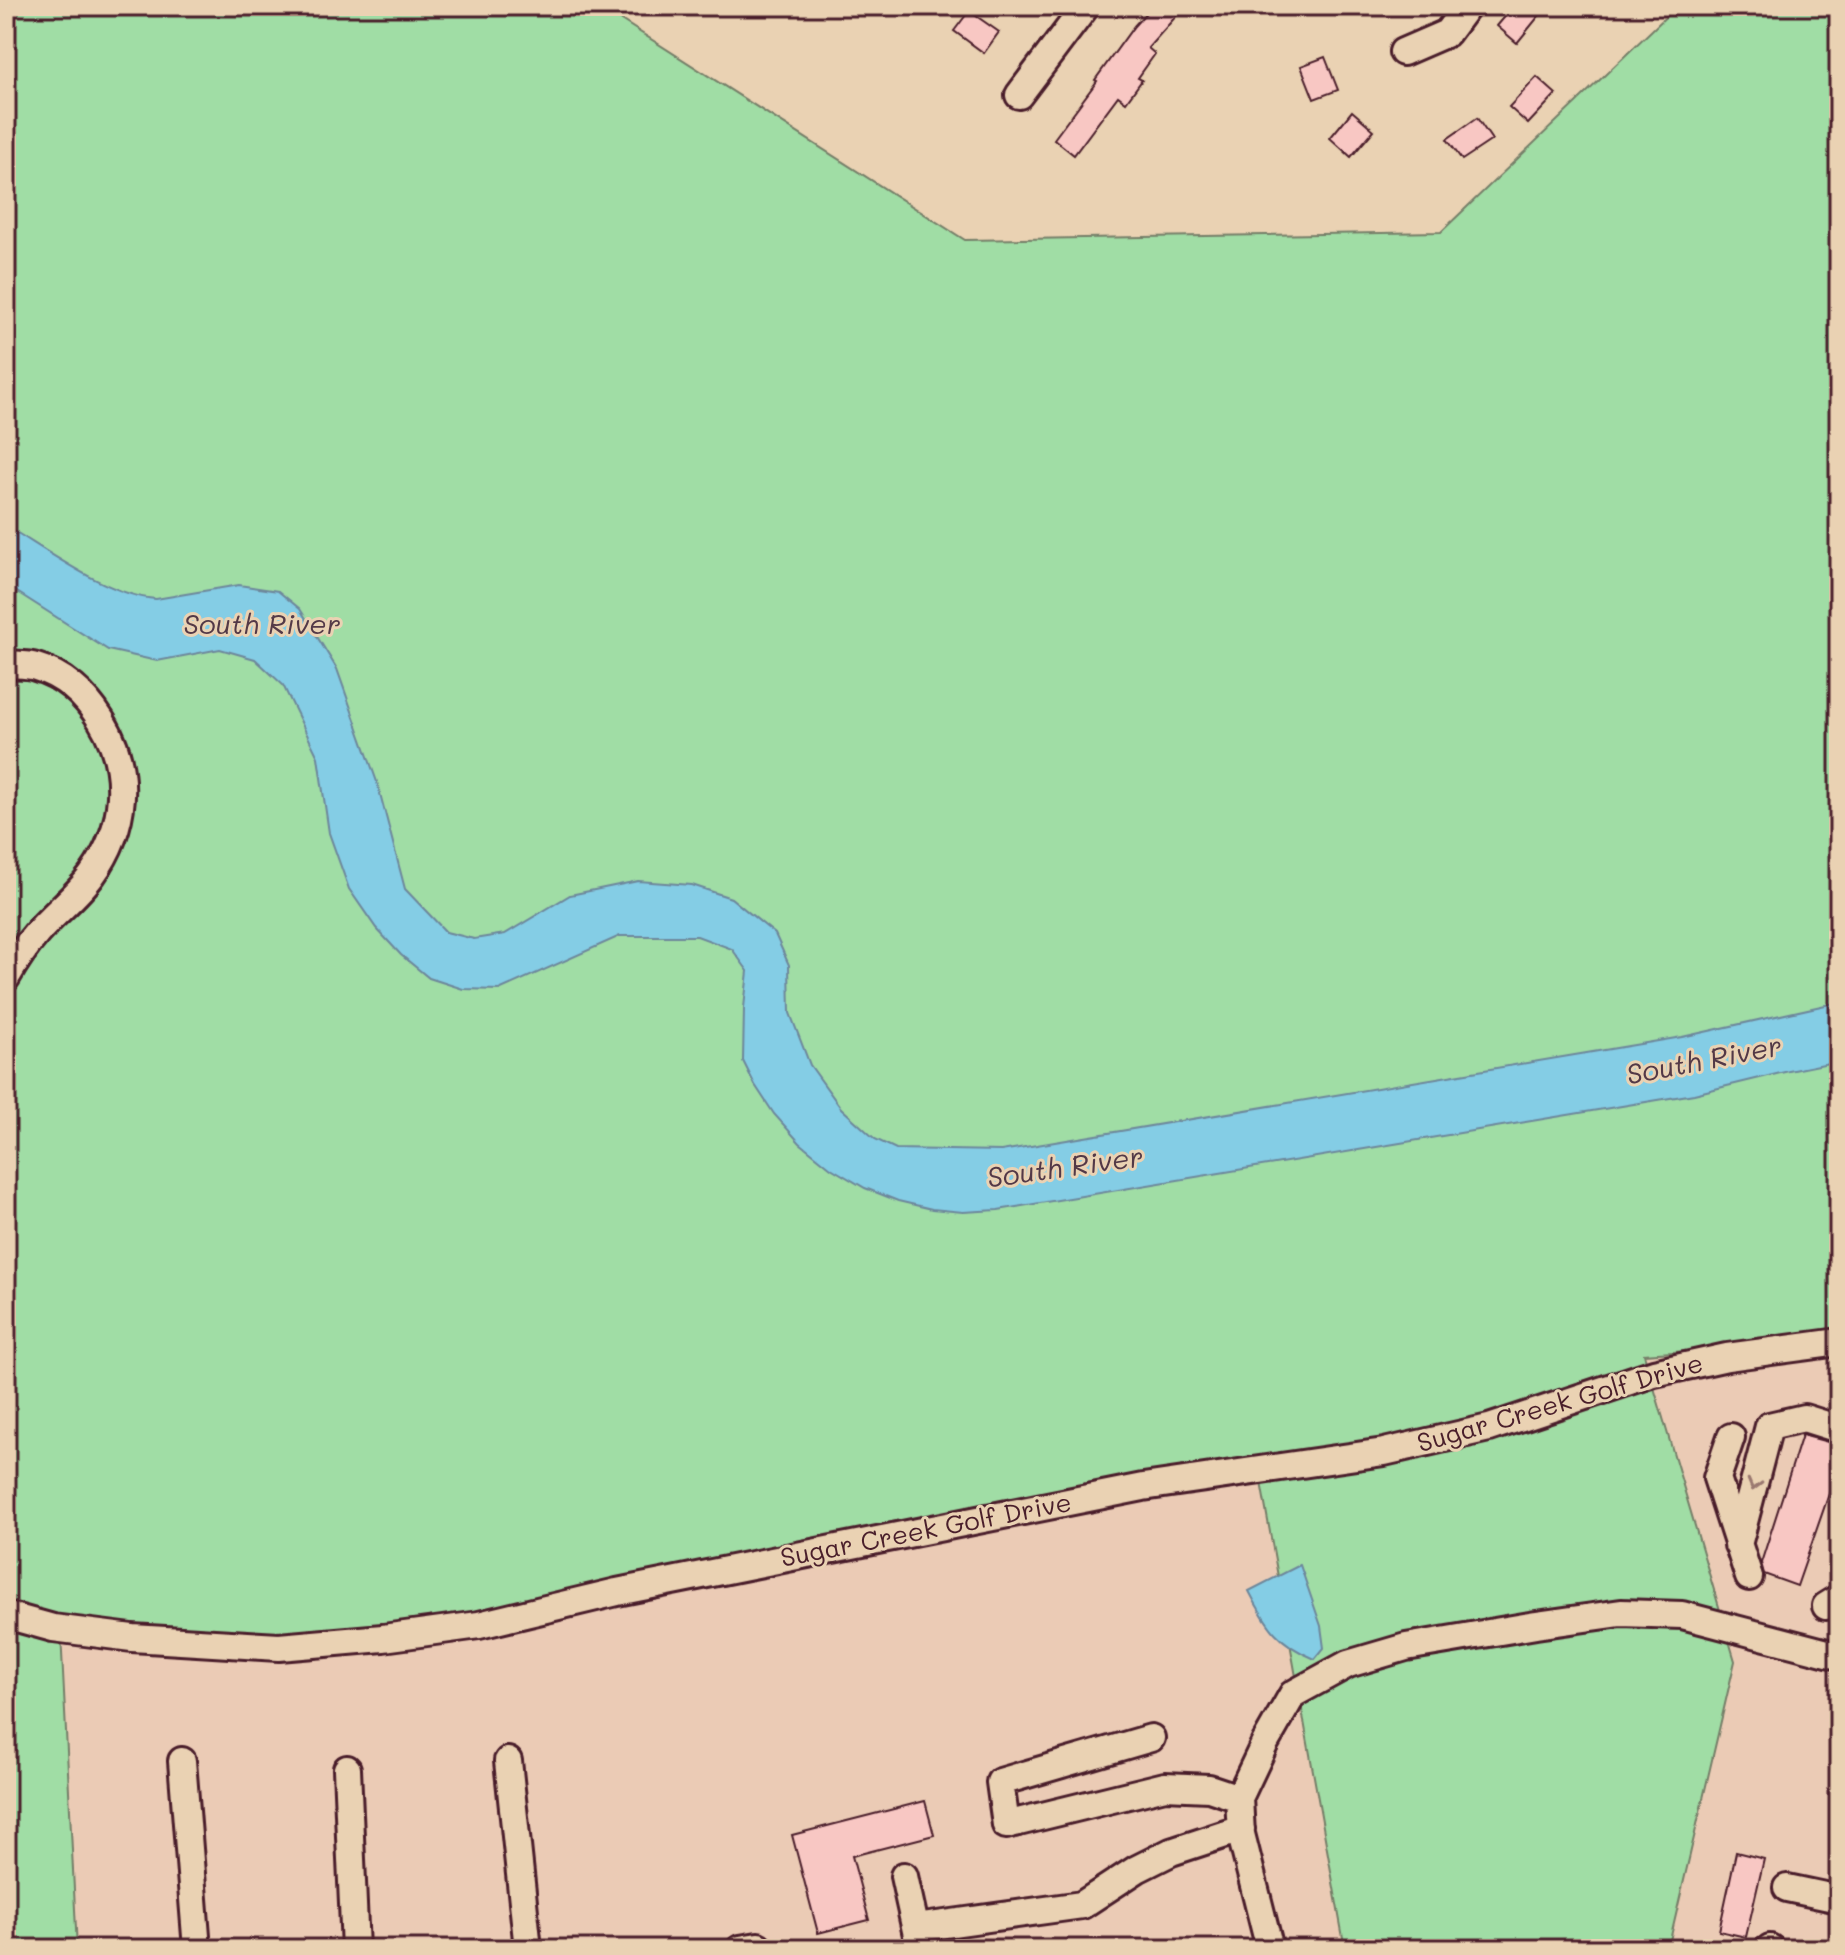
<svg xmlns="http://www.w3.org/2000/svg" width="1845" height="1955" viewBox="0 0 1845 1955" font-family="Mali,sans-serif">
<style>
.built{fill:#ebcbb5}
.green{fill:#a0dda5;stroke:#757e68;stroke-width:2}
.water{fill:#84cde5;stroke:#6d879b;stroke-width:2}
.building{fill:#f8c7c3;stroke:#4a1f2b;stroke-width:2}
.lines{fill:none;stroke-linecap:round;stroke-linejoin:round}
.minor-casing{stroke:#4a1f2b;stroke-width:32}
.minor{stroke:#ead2b3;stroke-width:26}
.oneway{stroke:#9a786f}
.labels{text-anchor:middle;stroke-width:6;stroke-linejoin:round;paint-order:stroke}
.street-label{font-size:26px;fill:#4a1f2b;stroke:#ead2b3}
.water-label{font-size:28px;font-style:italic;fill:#533947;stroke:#ead2b3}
</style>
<rect width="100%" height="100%" fill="#ead2b3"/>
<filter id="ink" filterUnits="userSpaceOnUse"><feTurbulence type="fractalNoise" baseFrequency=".0125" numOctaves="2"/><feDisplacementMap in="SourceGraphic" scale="16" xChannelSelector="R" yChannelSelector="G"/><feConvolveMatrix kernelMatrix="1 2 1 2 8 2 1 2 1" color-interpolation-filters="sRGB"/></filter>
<g filter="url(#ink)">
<path class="built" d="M 1839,1341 L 1839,1949 L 1668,1949 L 1735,1661 L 1644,1354 Z
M 1259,1471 L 1345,1949 L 77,1949 L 61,1632 Z"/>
<path class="green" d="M 6,6 L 599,6 L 965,240 L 1441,232 L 1677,6 L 1839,6 L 1839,1341 L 1644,1354 L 1735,1661 L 1668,1949 L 1345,1949 L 1259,1471 L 441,1631 L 223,1643 L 61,1633 L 77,1949 L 6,1949 Z"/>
<path class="water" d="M 6,526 C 48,551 108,596 156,599 L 239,585 L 278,591 L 300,609 L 337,669 L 377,782 L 405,889 L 446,932 L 474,939 L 505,934 L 570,895 L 638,881 L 692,885 L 731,898 L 775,934 L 789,965 L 790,1013 L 810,1065 L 841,1108 L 875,1139 L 896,1149 L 1001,1151 L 1682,1037 L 1839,1002 L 1839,1061 L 1789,1071 L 1694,1094 L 998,1210 L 963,1212 L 932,1209 L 898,1201 L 865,1188 L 831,1168 L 800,1143 L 774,1114 L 755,1085 L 743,1061 L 744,1008 L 748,971 L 732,949 L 697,936 L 620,936 L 499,990 L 463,989 L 429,978 L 401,955 L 376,928 L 349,889 L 329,833 L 318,757 L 283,685 L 255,659 L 220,649 L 157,661 L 108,650 L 6,585 Z
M 1300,1565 L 1321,1626 L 1324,1648 L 1315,1659 C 1278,1644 1267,1626 1249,1591 Z"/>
<path class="building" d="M 1152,6 L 1185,6 L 1148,48 L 1155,54 L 1138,78 L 1142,80 L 1126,102 L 1118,96 L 1074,155 L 1054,139 L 1097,81 L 1095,80 L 1134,26 Z
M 1514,6 L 1547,6 L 1517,43 L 1497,26 Z
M 969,11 L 999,32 L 984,53 L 954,31 Z
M 1325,57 L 1338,90 L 1314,99 L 1301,66 Z
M 1537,77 L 1556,94 L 1528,124 L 1509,107 Z
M 1352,111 L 1374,130 L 1351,157 L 1330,138 Z
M 1477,118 L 1492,140 L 1462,160 L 1447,139 Z
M 1802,1435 L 1839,1445 L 1839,1465 L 1797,1586 L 1764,1574 L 1761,1563 Z
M 925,1801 L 934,1835 L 852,1856 L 869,1920 L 818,1933 L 792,1835 Z
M 1736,1852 L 1764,1859 L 1746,1937 L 1719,1931 Z"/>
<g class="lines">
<defs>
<path id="minor" d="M 1403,52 L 1447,33 L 1467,6
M 1019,95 L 1086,6
M 6,664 C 16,665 27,664 36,667 C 64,675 86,696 101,720 C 132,770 126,828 92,875 C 77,896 54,913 37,933 C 25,947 15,962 6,978
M 1731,1437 L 1717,1478 L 1749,1577
M 1738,1545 L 1769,1426 L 1804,1418 L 1839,1429
M 1826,1606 L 1839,1598
M 6,1615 L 53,1628 L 132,1638 L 279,1647 L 383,1638 L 479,1625 L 617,1592 L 1143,1487 L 1384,1452 L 1489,1428 L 1654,1373 L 1727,1357 L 1839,1342
M 1151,1738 L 1000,1782 L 1006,1825 L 1165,1786 L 1209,1788 L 1239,1798
M 182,1761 L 197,1949
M 508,1761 L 528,1949
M 347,1769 L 355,1949
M 904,1876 L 920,1949
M 1787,1888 L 1839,1899
M 916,1928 L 1082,1905 L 1137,1869 L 1171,1852 L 1241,1829
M 740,1949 L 758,1946 L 758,1949
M 1270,1949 L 1241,1834 L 1239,1798 L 1265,1743 L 1293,1694 L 1348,1664 L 1406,1647 L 1536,1625 L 1621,1613 L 1682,1615 L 1839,1656
M 1770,1949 L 1770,1948"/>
</defs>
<use href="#minor" class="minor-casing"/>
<use href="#minor" class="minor"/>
</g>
<defs><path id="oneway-chevron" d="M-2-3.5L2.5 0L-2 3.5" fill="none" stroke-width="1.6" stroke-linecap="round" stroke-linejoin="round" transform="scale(2)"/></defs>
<use class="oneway" href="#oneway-chevron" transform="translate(1754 1485) rotate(105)"/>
</g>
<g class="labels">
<g class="street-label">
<text transform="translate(1560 1403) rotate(-16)" y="9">Sugar Creek Golf Drive</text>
<text transform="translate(926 1530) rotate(-11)" y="9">Sugar Creek Golf Drive</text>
</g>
<g class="water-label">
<text x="262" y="634">South River</text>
<text transform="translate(1704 1060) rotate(-11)" y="10">South River</text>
<text transform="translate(1065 1167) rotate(-8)" y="10">South River</text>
</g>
</g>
<rect width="1845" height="1955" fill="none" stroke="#ead2b3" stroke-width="32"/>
<rect x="16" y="16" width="1813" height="1923" fill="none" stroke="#4a1f2b" stroke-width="3" filter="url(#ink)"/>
</svg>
